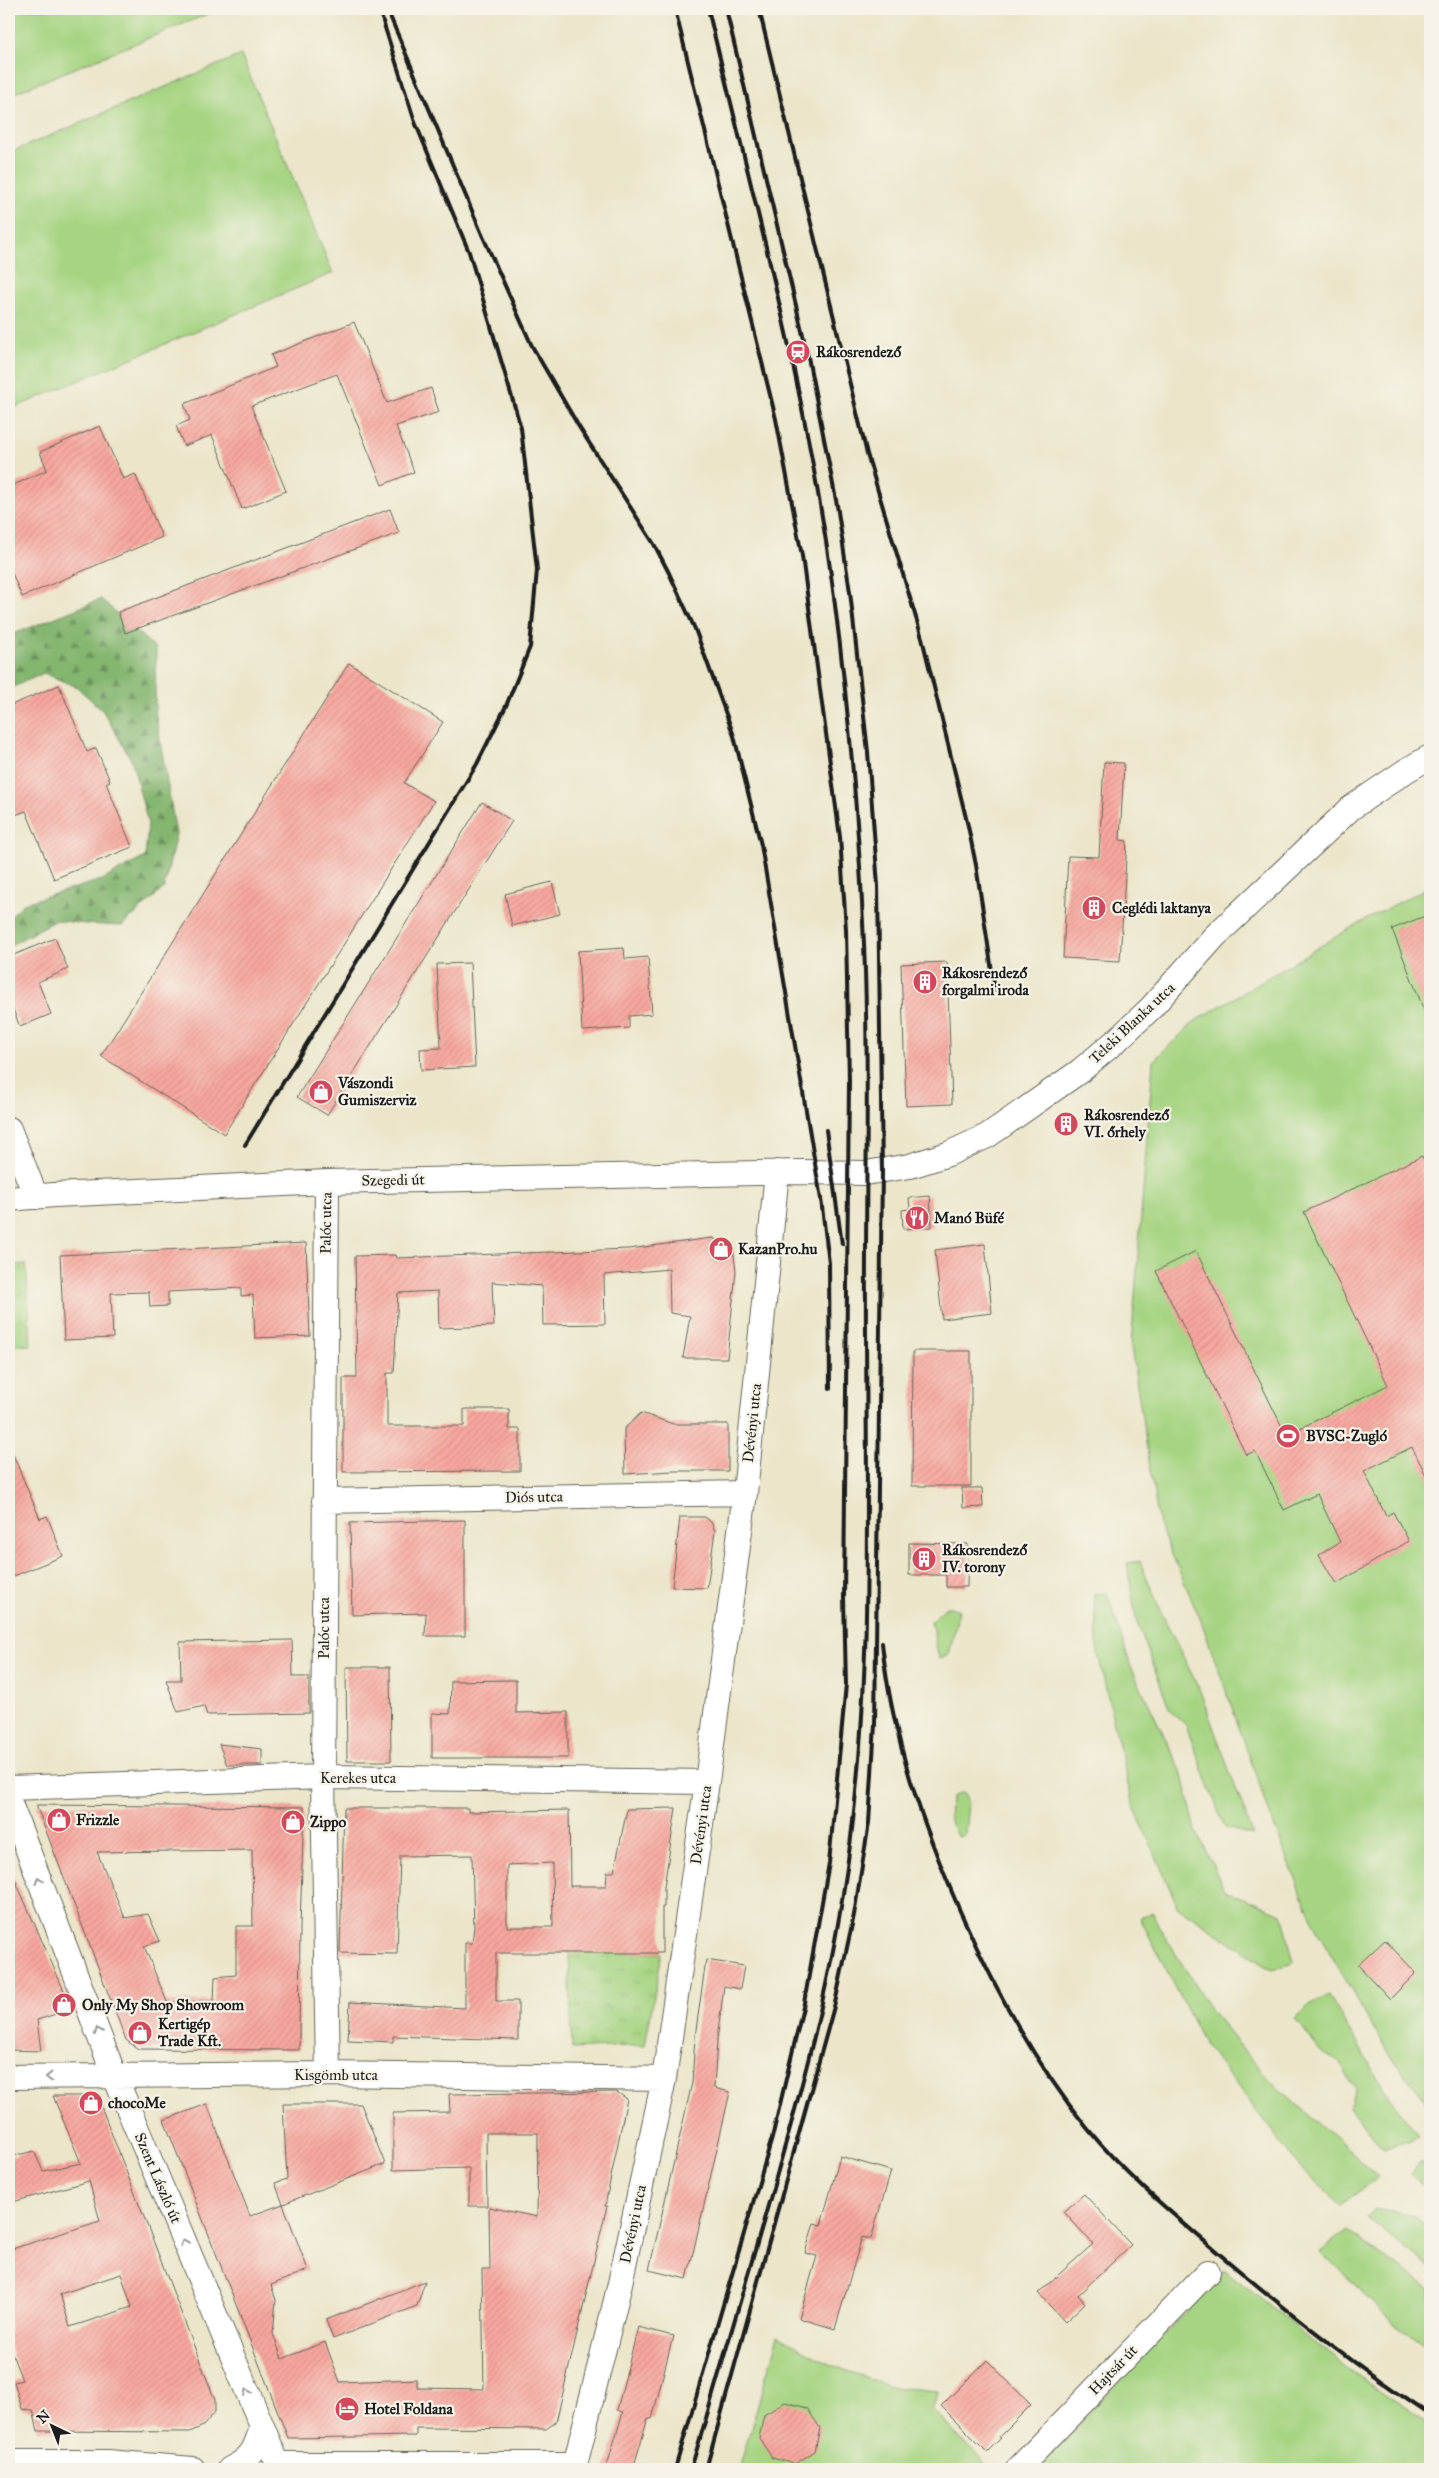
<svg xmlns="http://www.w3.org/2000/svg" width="1439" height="2478" viewBox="0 0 1439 2478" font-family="'IM FELL Great Primer',serif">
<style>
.grass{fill:#a6d482;stroke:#61784f}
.forest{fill:url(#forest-firs);stroke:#506946}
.park{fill:url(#park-tufts);stroke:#61784f}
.building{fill:url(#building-hatch);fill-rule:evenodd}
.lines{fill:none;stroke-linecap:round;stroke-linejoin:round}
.minor-casing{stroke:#646359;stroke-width:26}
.minor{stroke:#fff;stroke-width:24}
.rail{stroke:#1c1c1c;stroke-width:4}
.oneway{stroke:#999}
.labels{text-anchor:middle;stroke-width:4.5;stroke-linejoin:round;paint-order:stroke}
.poi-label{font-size:15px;font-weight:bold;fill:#1c1c1c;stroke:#f7f3e8;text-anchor:start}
.street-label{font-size:15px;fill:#1c1c1c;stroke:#f7f3e8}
</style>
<defs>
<pattern id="forest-firs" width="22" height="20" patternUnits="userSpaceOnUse" patternTransform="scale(1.25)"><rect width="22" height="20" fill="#84b670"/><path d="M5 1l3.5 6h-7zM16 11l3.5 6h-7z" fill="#6b935b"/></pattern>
<pattern id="park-tufts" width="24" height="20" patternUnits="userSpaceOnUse" patternTransform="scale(1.25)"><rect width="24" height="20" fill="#a6d482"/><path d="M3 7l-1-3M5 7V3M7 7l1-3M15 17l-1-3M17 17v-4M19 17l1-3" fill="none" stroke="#8eb570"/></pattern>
<pattern id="building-hatch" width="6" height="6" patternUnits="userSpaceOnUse" patternTransform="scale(1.25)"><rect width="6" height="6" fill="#f8a79e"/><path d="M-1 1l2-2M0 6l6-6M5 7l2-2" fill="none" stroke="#d48f88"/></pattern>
</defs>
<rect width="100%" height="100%" fill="#f7f3e8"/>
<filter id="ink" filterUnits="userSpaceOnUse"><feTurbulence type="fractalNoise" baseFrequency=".02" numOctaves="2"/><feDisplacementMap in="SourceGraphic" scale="10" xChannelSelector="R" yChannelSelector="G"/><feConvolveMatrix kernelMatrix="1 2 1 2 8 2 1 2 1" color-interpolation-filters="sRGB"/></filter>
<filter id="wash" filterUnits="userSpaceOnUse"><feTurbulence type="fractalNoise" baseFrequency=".0096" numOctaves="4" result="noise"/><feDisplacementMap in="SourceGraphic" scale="20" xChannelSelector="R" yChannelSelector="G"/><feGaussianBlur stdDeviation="1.12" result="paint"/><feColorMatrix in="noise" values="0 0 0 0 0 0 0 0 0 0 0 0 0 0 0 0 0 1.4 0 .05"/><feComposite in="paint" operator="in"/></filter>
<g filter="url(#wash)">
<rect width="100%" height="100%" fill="#ebe6ca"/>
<path class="grass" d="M 9,9 L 220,9 L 9,95 Z
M 241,55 L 333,273 L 9,410 L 9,153 Z
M 1430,886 L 1430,2106 L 1390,2056 L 1316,1929 L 1275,1828 L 1200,1618 L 1159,1525 L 1131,1347 L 1153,1061 L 1195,1021 L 1354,926 Z
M 1140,1561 L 1161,1612 L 1200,1691 L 1253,1835 L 1225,1828 L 1186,1725 L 1170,1710 L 1136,1619 L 1127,1563 Z
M 1107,1593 L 1131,1667 L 1183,1775 L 1196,1831 L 1225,1891 L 1282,1913 L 1294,1963 L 1271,1969 L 1178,1907 L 1132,1802 L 1098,1654 L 1094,1594 Z
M 947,1606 L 959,1610 L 949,1655 L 939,1659 L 931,1621 Z
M 964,1792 L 968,1803 L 965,1835 L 958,1837 C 948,1823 947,1812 953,1796 Z
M 1153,1912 L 1159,1927 L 1212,2012 L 1270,2081 L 1379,2177 L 1340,2205 L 1299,2166 L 1205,2045 L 1140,1918 Z
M 1329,1996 L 1391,2100 L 1419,2135 L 1384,2149 L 1350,2107 L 1355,2088 L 1341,2064 L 1320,2051 L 1295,2018 L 1311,2004 Z
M 1420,2163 L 1430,2163 L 1430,2191 L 1411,2175 Z
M 1375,2209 L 1416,2216 L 1430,2234 L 1430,2268 L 1366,2218 Z
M 1348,2231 L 1430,2289 L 1430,2348 L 1392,2321 L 1320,2251 Z
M 1225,2270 L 1354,2374 L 1430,2425 L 1430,2469 L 1037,2469 Z
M 778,2336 L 831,2365 L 893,2387 L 939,2391 L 932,2410 L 990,2469 L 739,2469 Z"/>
<path class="forest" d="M 101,599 L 156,649 L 155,710 L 176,834 L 164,888 L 122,926 L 86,924 L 56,920 L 9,946 L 9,918 L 24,903 L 102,880 L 145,857 L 148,824 L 132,761 L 103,711 L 77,687 L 44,673 L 9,689 L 9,636 Z"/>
<path class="park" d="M 26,1264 L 31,1345 L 9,1346 L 9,1265 Z
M 569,1952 L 662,1953 L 645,2045 L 572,2049 Z"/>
<g id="blocks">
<path class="building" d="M 354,322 L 387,403 L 431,388 L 439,412 L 396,426 L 414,472 L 382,485 L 337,374 L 251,406 L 286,491 L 242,509 L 212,435 L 184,446 L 176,426 L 190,420 L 184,404 L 276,367 L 271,355 Z
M 100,426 L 123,479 L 135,474 L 162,537 L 22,597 L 9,566 L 9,487 L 47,470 L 40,452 Z
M 390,509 L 399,533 L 125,633 L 118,612 Z
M 349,663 L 443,722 L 404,783 L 434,801 L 224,1134 L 101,1056 Z
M 59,685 L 87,752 L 96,748 L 110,781 L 106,783 L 132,847 L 54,879 L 26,811 L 15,815 L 9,798 L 9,706 Z
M 1104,762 L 1124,763 L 1120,840 L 1127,841 L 1120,961 L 1063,958 L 1068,856 L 1099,857 Z
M 482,802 L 512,821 L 327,1115 L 297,1097 Z
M 552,882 L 560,914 L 512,926 L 505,894 Z
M 1430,914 L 1430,1022 L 1429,1023 L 1392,929 Z
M 55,938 L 68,969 L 38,982 L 51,1014 L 20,1027 L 9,999 L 9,957 Z
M 624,948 L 625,959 L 648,957 L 652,1014 L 629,1016 L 629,1028 L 582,1031 L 578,951 Z
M 947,962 L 952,1104 L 906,1106 L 901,964 Z
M 470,963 L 475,1067 L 421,1070 L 420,1049 L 441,1048 L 437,964 Z
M 1422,1156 L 1430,1173 L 1430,1483 L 1412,1447 L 1364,1471 L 1386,1516 L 1393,1512 L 1409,1541 L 1336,1584 L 1319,1555 L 1340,1542 L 1317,1494 L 1284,1510 L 1255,1451 L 1246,1455 L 1156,1271 L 1196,1251 L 1286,1435 L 1388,1385 L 1304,1212 Z
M 930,1196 L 932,1227 L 903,1229 L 902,1210 L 910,1209 L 909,1198 Z
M 712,1238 L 733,1248 L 736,1271 L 727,1358 L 683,1358 L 690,1316 L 670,1313 L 669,1269 L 604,1275 L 605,1324 L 543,1325 L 542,1286 L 492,1282 L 494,1326 L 439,1328 L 438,1291 L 398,1293 L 394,1373 L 387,1373 L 387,1426 L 464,1426 L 464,1409 L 509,1409 L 509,1429 L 520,1429 L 520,1471 L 343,1472 L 343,1378 L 357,1378 L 355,1256 L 395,1255 L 396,1258 L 629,1249 Z
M 306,1243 L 310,1336 L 255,1338 L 253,1295 L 241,1296 L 241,1288 L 168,1292 L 168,1306 L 150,1307 L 149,1292 L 111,1293 L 113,1338 L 64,1340 L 60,1255 Z
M 985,1244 L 992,1313 L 942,1319 L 935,1250 Z
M 913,1351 L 971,1351 L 971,1486 L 912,1486 Z
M 641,1413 L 673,1424 L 728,1424 L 728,1471 L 673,1471 L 625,1474 L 624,1429 Z
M 9,1445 L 40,1519 L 47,1516 L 63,1556 L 9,1578 Z
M 962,1488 L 982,1488 L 983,1507 L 963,1508 Z
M 680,1517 L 705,1517 L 711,1522 L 715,1531 L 707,1588 L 672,1587 Z
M 465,1520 L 465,1636 L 425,1636 L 426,1613 L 352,1615 L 350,1523 Z
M 909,1543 L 968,1544 L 967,1587 L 946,1587 L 946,1575 L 909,1575 Z
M 292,1640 L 293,1677 L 309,1677 L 309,1713 L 207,1715 L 204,1706 L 178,1712 L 166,1680 L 181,1680 L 180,1642 Z
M 346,1667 L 390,1667 L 391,1761 L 347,1761 Z
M 516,1680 L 516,1713 L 568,1712 L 568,1758 L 432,1758 L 432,1713 L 450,1714 L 451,1681 Z
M 219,1744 L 262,1749 L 262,1765 L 227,1765 Z
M 36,1805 L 304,1807 L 300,1926 L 299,2050 L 138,2049 L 126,2040 ZM 252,1850 L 253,1926 L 236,1926 L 236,1975 L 215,1977 L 214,2001 L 167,2002 L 144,1946 L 160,1941 L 148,1914 L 125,1918 L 97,1852 Z
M 344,1808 L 468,1808 L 468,1812 L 569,1810 L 570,1886 L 606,1886 L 607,1872 L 614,1872 L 627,1809 L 676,1808 L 664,1887 L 664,1907 L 662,1907 L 662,1953 L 496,1953 L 496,2001 L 518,2001 L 518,2040 L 393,2036 L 393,2042 L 348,2040 L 350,2002 L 465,2008 L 465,1943 L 472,1943 L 474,1927 L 472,1855 L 400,1856 L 397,1954 L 340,1953 ZM 552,1863 L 553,1927 L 507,1927 L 507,1865 Z
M 9,1866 L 72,2009 L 37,2020 L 41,2051 L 9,2050 Z
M 1385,1940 L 1416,1973 L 1390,1999 L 1358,1965 Z
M 706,1960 L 744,1966 L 740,1989 L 724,1986 L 717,2040 L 714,2088 L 730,2092 L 687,2279 L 649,2270 L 692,2083 L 695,2037 Z
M 617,2092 L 627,2099 L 605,2206 L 607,2206 L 556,2422 L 546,2429 L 416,2428 L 416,2436 L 288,2438 L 164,2120 L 207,2104 L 250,2216 L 283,2204 L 308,2270 L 271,2285 L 276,2300 L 273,2334 L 282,2359 L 325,2342 L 340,2382 L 417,2379 L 417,2388 L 484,2389 L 482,2269 L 490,2269 L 489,2207 L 537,2217 L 538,2133 L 486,2133 L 487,2206 L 469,2206 L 469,2168 L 393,2170 L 393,2113 L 450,2112 L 449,2094 Z
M 53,2096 L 97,2096 L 215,2400 L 215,2412 L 203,2426 L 190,2432 L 38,2431 L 33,2410 L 22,2409 L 14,2382 L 22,2380 L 9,2346 L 9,2250 L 100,2221 L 89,2181 L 9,2203 L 9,2157 L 34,2151 L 43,2171 L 81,2163 ZM 121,2274 L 132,2307 L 70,2327 L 60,2294 Z
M 283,2104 L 361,2104 L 385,2164 L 283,2204 L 275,2183 L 287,2179 Z
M 840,2156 L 891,2171 L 871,2239 L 862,2237 L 835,2329 L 799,2318 L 817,2256 L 805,2253 L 814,2223 L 821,2225 Z
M 1084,2194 L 1131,2245 L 1078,2295 L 1085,2303 L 1065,2322 L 1038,2293 L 1093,2244 L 1064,2212 Z
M 425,2281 L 417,2306 L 333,2339 L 326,2320 Z
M 638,2327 L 673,2336 L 652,2419 L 648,2418 L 633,2469 L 606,2469 L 623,2412 L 617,2410 Z
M 987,2360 L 1031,2405 L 999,2437 L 1001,2438 L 987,2452 L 941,2406 Z
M 785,2402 L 807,2408 L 820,2428 L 815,2451 L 795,2464 L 772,2458 L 759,2438 L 764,2415 Z"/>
</g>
</g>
<g filter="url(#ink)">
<use href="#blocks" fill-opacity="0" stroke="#646359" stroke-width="1"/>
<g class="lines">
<defs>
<path id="minor" d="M 9,1129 L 36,1197
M 327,1182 L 323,1777 L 328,2074
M 9,1199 L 54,1195 L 327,1182 L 801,1172 L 865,1173 L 910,1166 L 948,1154 L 987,1136 L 1003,1125 L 1080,1071 L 1117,1040 L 1151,1008 L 1215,936 L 1351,808 L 1407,770 L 1430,757
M 324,1501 L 745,1493
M 9,1788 L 323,1777 L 707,1782
M 9,1801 L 115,2077 L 280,2469
M 9,2077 L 328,2074 L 664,2079
M 9,2462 L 107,2462 L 193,2469
M 278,2464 L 575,2464
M 230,2469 C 252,2459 256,2448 262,2426
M 574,2469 L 619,2288 L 664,2079 L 707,1782 L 745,1493 L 777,1172
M 1018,2469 L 1208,2272"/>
</defs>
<use href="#minor" class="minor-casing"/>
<use href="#minor" class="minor"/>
<path class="rail" d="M 387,9 L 481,232 L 532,346 L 579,427 L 654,544 L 669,573 L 695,629 L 734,736 L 761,845 L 821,1199 L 829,1263 L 830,1389
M 759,9 L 867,454 L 922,638 L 968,826 L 976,865 L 995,991
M 826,1130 L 842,1244
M 245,1145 L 477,764 L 506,706 L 530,647 L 537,570 L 521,428 L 469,252 L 415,122 L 379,9
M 882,1643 C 892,1738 922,1824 960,1911 C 994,1988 1034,2062 1087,2128 C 1126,2176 1175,2216 1223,2257 C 1289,2313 1357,2367 1430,2415
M 675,2469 L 772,2138 L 804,2003 L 829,1863 L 846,1684 L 844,1598 L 849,1082 L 846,929 L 840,837 L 802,556 L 776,419 L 675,9
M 691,2469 C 716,2385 740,2301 765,2216 C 795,2112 825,2007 842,1900 C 873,1714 867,1523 866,1336 C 865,1198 870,1060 863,922 C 858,814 848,705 834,597 C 808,398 755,204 708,9
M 706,2469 L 835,2003 L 854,1915 L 869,1823 L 875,1724 L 882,1171 L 878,886 L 868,752 L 850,592 L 837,505 L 807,352 L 726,9"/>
</g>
<defs><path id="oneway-chevron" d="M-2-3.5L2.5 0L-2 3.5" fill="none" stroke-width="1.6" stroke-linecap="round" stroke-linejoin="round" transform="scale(1.25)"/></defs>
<g class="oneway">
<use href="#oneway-chevron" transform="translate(39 1880) rotate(-111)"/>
<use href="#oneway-chevron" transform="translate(98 2031) rotate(-111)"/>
<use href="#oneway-chevron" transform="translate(49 2077) rotate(180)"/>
<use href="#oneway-chevron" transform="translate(184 2242) rotate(-113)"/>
<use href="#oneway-chevron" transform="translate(247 2392) rotate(-113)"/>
</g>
</g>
<defs>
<symbol id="station-disc" viewBox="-11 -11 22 22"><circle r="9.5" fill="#d1495b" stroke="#f7f3e8"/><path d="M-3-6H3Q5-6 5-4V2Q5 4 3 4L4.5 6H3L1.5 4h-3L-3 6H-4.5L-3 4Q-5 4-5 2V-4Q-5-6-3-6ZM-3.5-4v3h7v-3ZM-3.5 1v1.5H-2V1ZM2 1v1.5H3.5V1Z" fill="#fff"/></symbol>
<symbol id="building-disc" viewBox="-11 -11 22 22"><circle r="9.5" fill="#d1495b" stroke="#f7f3e8"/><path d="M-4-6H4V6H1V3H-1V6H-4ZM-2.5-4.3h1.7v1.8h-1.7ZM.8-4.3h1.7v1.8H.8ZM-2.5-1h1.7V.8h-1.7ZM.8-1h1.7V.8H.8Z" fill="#fff"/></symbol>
<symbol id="shop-disc" viewBox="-11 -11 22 22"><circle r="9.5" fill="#d1495b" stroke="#f7f3e8"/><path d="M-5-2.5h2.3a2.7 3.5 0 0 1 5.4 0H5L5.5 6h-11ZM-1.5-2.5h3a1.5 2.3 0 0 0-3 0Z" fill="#fff"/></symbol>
<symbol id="restaurant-disc" viewBox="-11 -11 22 22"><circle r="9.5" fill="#d1495b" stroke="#f7f3e8"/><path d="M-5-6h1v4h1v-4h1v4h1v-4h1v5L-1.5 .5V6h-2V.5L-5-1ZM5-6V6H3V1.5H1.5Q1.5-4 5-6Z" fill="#fff"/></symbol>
<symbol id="stadium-disc" viewBox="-11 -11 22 22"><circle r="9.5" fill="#d1495b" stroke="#f7f3e8"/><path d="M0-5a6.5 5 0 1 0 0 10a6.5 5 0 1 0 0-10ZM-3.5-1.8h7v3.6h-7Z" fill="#fff"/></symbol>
<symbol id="hotel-disc" viewBox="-11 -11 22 22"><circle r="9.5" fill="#d1495b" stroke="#f7f3e8"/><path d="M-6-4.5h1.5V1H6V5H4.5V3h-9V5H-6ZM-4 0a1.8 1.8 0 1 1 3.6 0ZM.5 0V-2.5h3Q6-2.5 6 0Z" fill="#fff"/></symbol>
</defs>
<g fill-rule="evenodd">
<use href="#station-disc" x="784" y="338" width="28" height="28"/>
<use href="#building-disc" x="1080" y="894" width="28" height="28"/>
<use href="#building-disc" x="911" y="968" width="28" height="28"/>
<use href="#shop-disc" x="307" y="1078" width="28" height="28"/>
<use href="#building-disc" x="1052" y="1110" width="28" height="28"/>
<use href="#restaurant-disc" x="903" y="1204" width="28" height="28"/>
<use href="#shop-disc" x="707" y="1235" width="28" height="28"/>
<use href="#stadium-disc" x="1274" y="1422" width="28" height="28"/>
<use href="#building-disc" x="910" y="1545" width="28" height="28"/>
<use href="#shop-disc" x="45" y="1806" width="28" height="28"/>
<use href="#shop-disc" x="279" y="1808" width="28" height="28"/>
<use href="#shop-disc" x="50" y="1991" width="28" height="28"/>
<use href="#shop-disc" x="126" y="2019" width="28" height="28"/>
<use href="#shop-disc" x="77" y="2089" width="28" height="28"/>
<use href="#hotel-disc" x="333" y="2395" width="28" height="28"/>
</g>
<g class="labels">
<g class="poi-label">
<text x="816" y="357">Rákosrendező</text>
<text x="1112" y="913">Ceglédi laktanya</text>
<text x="942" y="978">Rákosrendező<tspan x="942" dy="17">forgalmi iroda</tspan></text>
<text x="338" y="1088">Vászondi<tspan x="338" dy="17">Gumiszerviz</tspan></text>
<text x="1084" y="1120">Rákosrendező<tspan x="1084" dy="17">VI. őrhely</tspan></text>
<text x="934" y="1223">Manó Büfé</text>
<text x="738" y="1254">KazanPro.hu</text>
<text x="1306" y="1441">BVSC-Zugló</text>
<text x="942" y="1555">Rákosrendező<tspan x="942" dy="17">IV. torony</tspan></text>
<text x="76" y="1825">Frizzle</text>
<text x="310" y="1827">Zippo</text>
<text x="82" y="2010">Only My Shop Showroom</text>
<text x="158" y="2029">Kertigép<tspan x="158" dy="17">Trade Kft.</tspan></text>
<text x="108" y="2108">chocoMe</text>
<text x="364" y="2414">Hotel Foldana</text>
</g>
<g class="street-label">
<text transform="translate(1132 1023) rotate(-43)" y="5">Teleki Blanka utca</text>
<text transform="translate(393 1180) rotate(-1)" y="5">Szegedi út</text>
<text transform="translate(326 1223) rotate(-89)" y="5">Palóc utca</text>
<text transform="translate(752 1423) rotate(-84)" y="5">Dévényi utca</text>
<text transform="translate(534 1497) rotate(-1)" y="5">Diós utca</text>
<text transform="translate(324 1628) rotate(-90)" y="5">Palóc utca</text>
<text x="358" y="1783">Kerekes utca</text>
<text transform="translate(701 1825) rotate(-82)" y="5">Dévényi utca</text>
<text x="336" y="2080">Kisgömb utca</text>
<text transform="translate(158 2178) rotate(67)" y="5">Szent László út</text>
<text transform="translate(633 2224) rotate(-78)" y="5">Dévényi utca</text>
<text transform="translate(1113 2370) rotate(-46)" y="5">Hajtsár út</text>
</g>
</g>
<rect width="1439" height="2478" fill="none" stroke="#f7f3e8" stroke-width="30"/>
<g transform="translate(52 2426) rotate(317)" stroke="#f7f3e8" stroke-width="4" paint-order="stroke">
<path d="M0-4L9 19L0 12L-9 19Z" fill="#1c1c1c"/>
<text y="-8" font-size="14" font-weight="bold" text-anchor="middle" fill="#1c1c1c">N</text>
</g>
</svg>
